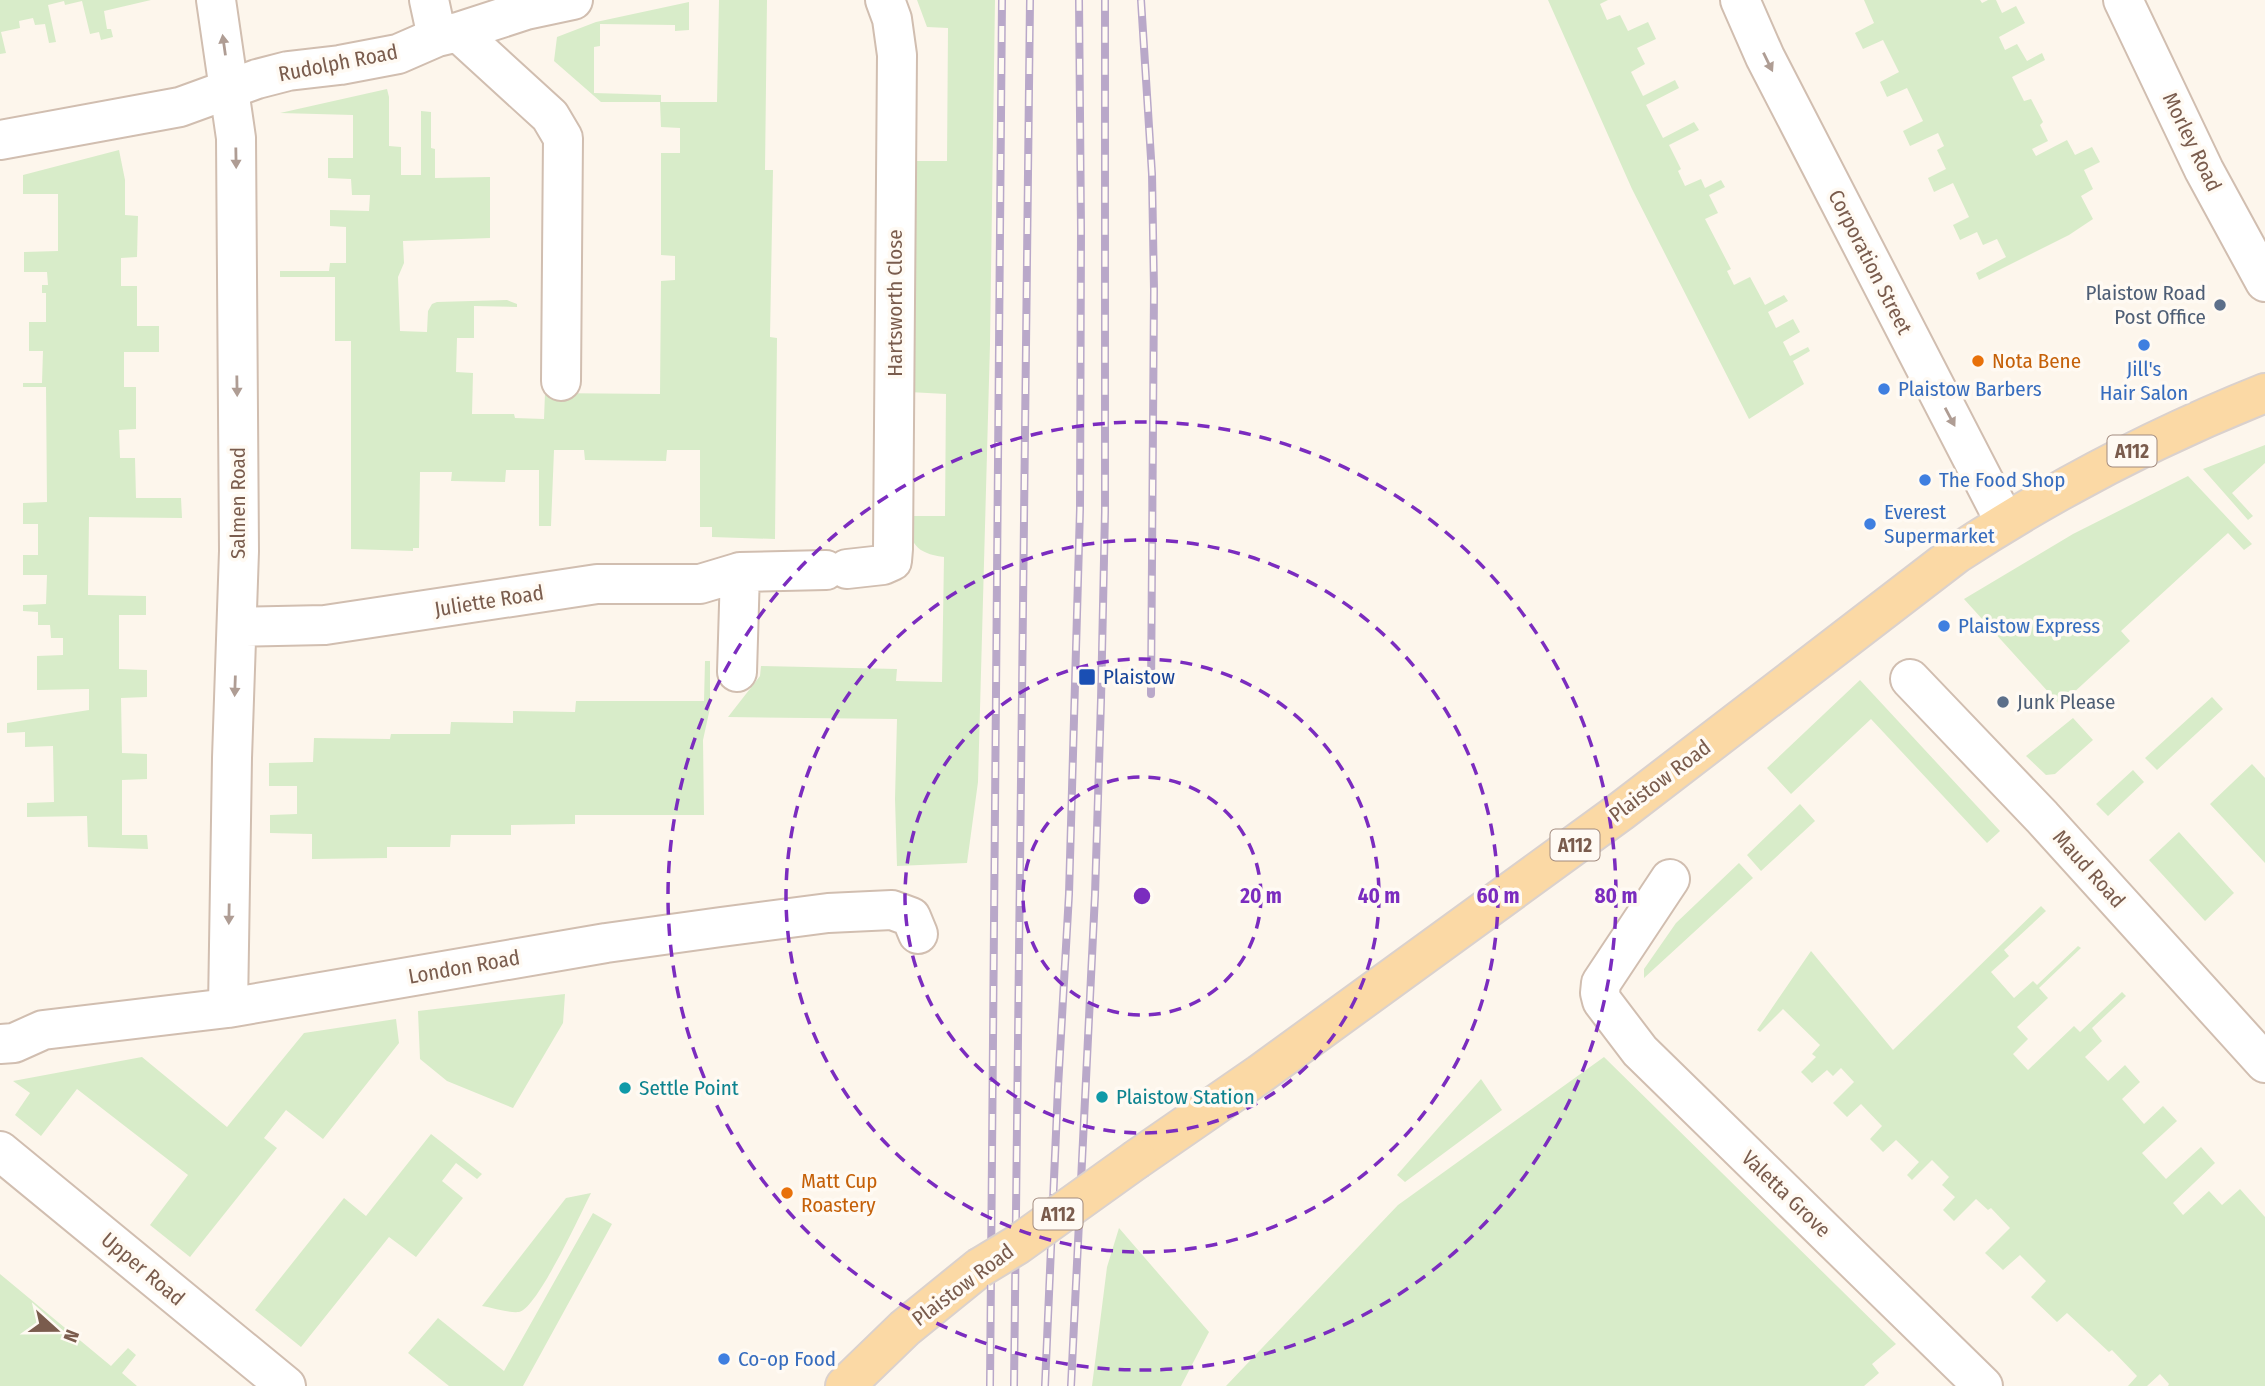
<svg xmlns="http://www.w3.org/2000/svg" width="2265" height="1386" viewBox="0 0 2265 1386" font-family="'Fira Sans Condensed',sans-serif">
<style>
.green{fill:#d8ecc9}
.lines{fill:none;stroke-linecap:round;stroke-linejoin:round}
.minor-casing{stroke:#d1beb0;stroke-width:42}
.major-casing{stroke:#dad1cd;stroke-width:42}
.minor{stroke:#fff;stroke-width:38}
.major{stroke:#fbd9a5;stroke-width:38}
.rail-casing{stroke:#b9a8c9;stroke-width:8}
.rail{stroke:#fffaf3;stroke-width:5;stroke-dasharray:16;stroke-linecap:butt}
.major-bridge-casing{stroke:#dad1cd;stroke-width:42;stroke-linecap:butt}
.major-bridge{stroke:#fbd9a5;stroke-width:38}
.oneway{fill:#af9d94}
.ring{fill:none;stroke:#7b2cbf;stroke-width:3.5;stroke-dasharray:12 9}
.service-dot{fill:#5c6f8a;stroke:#fffaf3;stroke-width:2.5}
.shop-dot{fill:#3f7fe0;stroke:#fffaf3;stroke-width:2.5}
.food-dot{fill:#e8710a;stroke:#fffaf3;stroke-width:2.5}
.transit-dot{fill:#1a4fb4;stroke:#fffaf3;stroke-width:2.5}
.culture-dot{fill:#0f9aa8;stroke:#fffaf3;stroke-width:2.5}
.labels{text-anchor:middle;stroke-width:7;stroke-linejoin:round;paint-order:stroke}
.shield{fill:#fffaf3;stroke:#a28b7f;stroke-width:2}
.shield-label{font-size:19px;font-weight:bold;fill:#7a5c4d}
.street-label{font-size:21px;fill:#7a5c4d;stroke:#fffaf3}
.service-label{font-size:21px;fill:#4e5e75;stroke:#fffaf3;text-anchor:end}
.food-label{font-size:21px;fill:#c56008;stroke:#fffaf3;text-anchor:start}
.shop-label{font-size:21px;fill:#366cbe;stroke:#fffaf3;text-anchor:start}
.transit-label{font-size:21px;fill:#164399;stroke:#fffaf3;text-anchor:start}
.culture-label{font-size:21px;fill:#0d838f;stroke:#fffaf3;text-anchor:start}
.centre{fill:#7b2cbf;stroke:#fffaf3;stroke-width:3.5}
.ring-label{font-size:21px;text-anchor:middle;font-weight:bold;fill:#7b2cbf;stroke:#fffaf3;stroke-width:7;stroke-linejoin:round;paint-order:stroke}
</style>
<rect width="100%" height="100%" fill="#fdf6ec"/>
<path class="green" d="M 0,0 L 151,0 L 104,11 L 107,29 L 111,29 L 113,37 L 101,40 L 99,32 L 90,34 L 82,1 L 65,5 L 64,1 L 48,5 L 56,42 L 49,43 L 45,24 L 35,25 L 33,18 L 19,21 L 20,28 L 1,32 L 6,53 L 0,54 Z
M 719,0 L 767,0 L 765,170 L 773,170 L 770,337 L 777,338 L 775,539 L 712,537 L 712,527 L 700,527 L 700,450 L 667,450 L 666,461 L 585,460 L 584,450 L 554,450 L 551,526 L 539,526 L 539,470 L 506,470 L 505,482 L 451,481 L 452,472 L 420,472 L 419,548 L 413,548 L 413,551 L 351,549 L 351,341 L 335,341 L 335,277 L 280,277 L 280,271 L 329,271 L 330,263 L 346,263 L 346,227 L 330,226 L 330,210 L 369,211 L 370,195 L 352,195 L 351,179 L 328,178 L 328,158 L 353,158 L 353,115 L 280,113 L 387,89 L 389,97 L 389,146 L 401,147 L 401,175 L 421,175 L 421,111 L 431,112 L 431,148 L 435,149 L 435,178 L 490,177 L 490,238 L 403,241 L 404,263 L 398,277 L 400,331 L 427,332 L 428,311 L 432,304 L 437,302 L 507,300 L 517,304 L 517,307 L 474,306 L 474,338 L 457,338 L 456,372 L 473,373 L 472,414 L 514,414 L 515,418 L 544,419 L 545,393 L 660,394 L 661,281 L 675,280 L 675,256 L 661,255 L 661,153 L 680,153 L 680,128 L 661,127 L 660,102 L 601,102 L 554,61 L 557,37 L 596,22 L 689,2 L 689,30 L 675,31 L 675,25 L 600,24 L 600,46 L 594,47 L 594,93 L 661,95 L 661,102 L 717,102 Z
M 917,0 L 995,0 L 990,344 L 978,782 L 967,863 L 897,866 L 895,799 L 897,719 L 728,717 L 760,676 L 761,666 L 897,669 L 896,681 L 942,682 L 944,557 C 915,553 911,544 906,516 L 945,516 L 946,394 L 909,392 L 909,161 L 947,161 L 948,28 L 927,27 Z
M 1548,0 L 1608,0 L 1600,4 L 1607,20 L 1620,15 L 1628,31 L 1648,22 L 1656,39 L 1637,48 L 1645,64 L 1631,72 L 1643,96 L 1675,80 L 1679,88 L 1646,105 L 1663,138 L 1694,122 L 1699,130 L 1669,145 L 1681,169 L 1678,171 L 1685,186 L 1701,179 L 1705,188 L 1721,180 L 1725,187 L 1709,195 L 1718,213 L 1705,219 L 1731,269 L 1727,271 L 1734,285 L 1750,277 L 1765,305 L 1784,295 L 1788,301 L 1768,312 L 1776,328 L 1793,319 L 1800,332 L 1783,342 L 1790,356 L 1808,347 L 1810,351 L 1793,361 L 1804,384 L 1749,419 L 1632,189 Z
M 1864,0 L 1980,0 L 1982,3 L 1988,0 L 1996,0 L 2002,13 L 2016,6 L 2025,23 L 1999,37 L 2005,50 L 2017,44 L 2027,61 L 2042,53 L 2045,60 L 2012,77 L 2024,101 L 2031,99 L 2043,122 L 2040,125 L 2048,141 L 2032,149 L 2036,156 L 2067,140 L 2075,155 L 2092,147 L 2100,162 L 2084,170 L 2093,189 L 2081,196 L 2093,219 L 2069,235 L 1979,280 L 1976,273 L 2006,257 L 1997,239 L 1983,245 L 1977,232 L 1960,240 L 1953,225 L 1969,217 L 1953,183 L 1934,192 L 1928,178 L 1946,169 L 1937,150 L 1944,146 L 1938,133 L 1910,146 L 1903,131 L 1923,121 L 1907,88 L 1887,97 L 1880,82 L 1899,72 L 1883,40 L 1863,49 L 1855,33 L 1874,23 Z
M 119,150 L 125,180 L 125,215 L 138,216 L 137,257 L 121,258 L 121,286 L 137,286 L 137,326 L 159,326 L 159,352 L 124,352 L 124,387 L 136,387 L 136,429 L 119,430 L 120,458 L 135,458 L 136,498 L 181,498 L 182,518 L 89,517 L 88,595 L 146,596 L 146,615 L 119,615 L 119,669 L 147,670 L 147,697 L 121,698 L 122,753 L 147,754 L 147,779 L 122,780 L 122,835 L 147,835 L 148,849 L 88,847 L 87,816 L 27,817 L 27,803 L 54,802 L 53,746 L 25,747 L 25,732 L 7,733 L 7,723 L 89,710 L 89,689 L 37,690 L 37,656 L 63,655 L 63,638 L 51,638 L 50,625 L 38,625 L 38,612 L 23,611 L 23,605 L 46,604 L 47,575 L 23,575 L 23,555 L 38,555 L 38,524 L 23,524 L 23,503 L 47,502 L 46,387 L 23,387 L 23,383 L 42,383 L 43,351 L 29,351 L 29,322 L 46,322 L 46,293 L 42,293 L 42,285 L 48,285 L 47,272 L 24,272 L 24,252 L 58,251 L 58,194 L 23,194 L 23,175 Z
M 2265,445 L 2265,463 L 2232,493 L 2253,516 L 2248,520 L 2203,469 Z
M 2188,476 L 2252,544 L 2244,550 L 2228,533 L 2121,631 L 2130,641 L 2060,705 L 1964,599 L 2073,534 Z
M 705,661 L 710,661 L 710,708 L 703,740 L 704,815 L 575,815 L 575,824 L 511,825 L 511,835 L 451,835 L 450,847 L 387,847 L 387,858 L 312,859 L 312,834 L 270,833 L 270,815 L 297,814 L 297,786 L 269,786 L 269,763 L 313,762 L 314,738 L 390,739 L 391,734 L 450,734 L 451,722 L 513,723 L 513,711 L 575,712 L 576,701 L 704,701 Z
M 1860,680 L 2000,831 L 1987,843 L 1871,719 L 1791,794 L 1767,768 Z
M 2212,697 L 2223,709 L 2157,770 L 2145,758 Z
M 2073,718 L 2093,740 L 2055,774 L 2046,775 L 2026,756 Z
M 2252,764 L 2265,778 L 2265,863 L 2210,804 Z
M 2133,770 L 2144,782 L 2108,816 L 2096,804 Z
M 1800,804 L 1815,821 L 1761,871 L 1747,855 Z
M 2179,832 L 2234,893 L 2205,921 L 2149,860 Z
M 1739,863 L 1753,878 L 1644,978 L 1644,969 L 1676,923 Z
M 2041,906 L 2046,911 L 2004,950 L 2009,956 L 1991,972 L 2014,998 L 2033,981 L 2037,985 L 2078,946 L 2081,948 L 2039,988 L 2048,998 L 2017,1027 L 2028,1039 L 2013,1054 L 2028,1070 L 2074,1026 L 2080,1032 L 2122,992 L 2126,996 L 2092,1028 L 2102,1041 L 2085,1057 L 2108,1081 L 2125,1065 L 2140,1082 L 2122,1099 L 2144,1124 L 2163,1106 L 2177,1121 L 2142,1153 L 2166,1179 L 2201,1147 L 2215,1163 L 2173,1203 L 2183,1215 L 2209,1191 L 2222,1205 L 2240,1189 L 2265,1217 L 2265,1386 L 2168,1386 L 2169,1384 L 2160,1374 L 2147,1386 L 2128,1386 L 2137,1376 L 2112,1350 L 2109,1352 L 2067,1313 L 2057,1322 L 2031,1297 L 2046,1281 L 2020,1255 L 2003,1270 L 1985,1253 L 2010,1228 L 1991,1208 L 1988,1210 L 1976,1199 L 1954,1221 L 1943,1210 L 1955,1197 L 1942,1185 L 1949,1177 L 1932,1160 L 1912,1180 L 1907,1175 L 1919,1162 L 1896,1140 L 1883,1152 L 1870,1139 L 1882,1126 L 1861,1104 L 1847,1117 L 1833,1103 L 1854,1082 L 1841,1068 L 1833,1076 L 1827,1070 L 1812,1083 L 1801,1072 L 1816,1057 L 1812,1054 L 1820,1045 L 1783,1009 L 1760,1032 L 1757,1030 L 1811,951 L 1893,1050 Z
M 565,994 L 563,1023 L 513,1108 L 447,1081 L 420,1059 L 418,1011 Z
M 396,1019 L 399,1043 L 323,1139 L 286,1110 L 264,1138 L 277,1148 L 190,1257 L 150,1225 L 188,1175 L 77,1089 L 41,1136 L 15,1115 L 30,1093 L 13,1081 L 142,1057 L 227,1127 L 304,1033 Z
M 1604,1057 L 1896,1344 L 1872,1364 L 1879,1373 L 1864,1386 L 1226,1386 L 1398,1205 Z
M 1481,1079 L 1502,1110 L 1405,1182 L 1397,1175 Z
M 431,1134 L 482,1174 L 477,1179 L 456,1163 L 442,1181 L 463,1198 L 416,1257 L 389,1237 L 301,1347 L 255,1310 L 344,1198 L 366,1216 Z
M 591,1193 C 581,1213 537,1309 519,1312 C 508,1313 493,1308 482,1306 L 566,1198 Z
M 593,1213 L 612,1224 L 523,1386 L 449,1386 L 408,1353 L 438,1318 L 504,1371 Z
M 1119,1228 L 1209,1332 L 1181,1386 L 1092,1386 L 1107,1267 Z
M 0,1274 L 111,1366 L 128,1348 L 136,1355 L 122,1373 L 137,1386 L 0,1386 Z"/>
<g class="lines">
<defs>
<path id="minor" d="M 216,0 L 236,138 L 239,551 L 232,758 L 228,1008
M 429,0 L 437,37
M 1740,0 L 1765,57 L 2005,522
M 2123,0 L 2204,170 L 2265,282
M 458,32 L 526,10 L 573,0
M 0,140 L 180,107 L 257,79 L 288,71 L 340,65 L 398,54 L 437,37 L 458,32 L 550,116 L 563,138 L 561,381
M 847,569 L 883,565 L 892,561 L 893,549 L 897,55 L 892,19 L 885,0
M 237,627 L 325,625 L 597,584 L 700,584 L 740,572 L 826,570
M 737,672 L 740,572
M 1910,679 L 2042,817 L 2265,1063
M 1670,879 L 1601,983 L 1600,993 L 1602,1001 L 1640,1051 L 1983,1386
M 0,1044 L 14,1043 L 43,1030 L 228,1008 L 606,943 L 721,927 L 828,913 L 892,910 L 911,917 L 918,934
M 0,1151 L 286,1386"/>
<path id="major" d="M 1137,1159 L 1260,1074 L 1620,812 L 1956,554 C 2054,490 2157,436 2265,393
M 845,1386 L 905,1328 L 979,1268"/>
</defs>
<use href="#minor" class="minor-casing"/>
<use href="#major" class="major-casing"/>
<use href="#minor" class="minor"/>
<use href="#major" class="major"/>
<defs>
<path id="rail" d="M 1141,0 L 1152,174 L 1154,290 L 1151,694
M 990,1386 L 1002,0
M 1014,1386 L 1030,0
M 1045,1386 L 1058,1087 L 1069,894 L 1080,509 L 1081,230 L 1079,0
M 1071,1386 L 1095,895 L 1101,700 L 1105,512 L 1105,0"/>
</defs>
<use href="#rail" class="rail-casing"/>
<use href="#rail" class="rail"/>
<defs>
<path id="major-bridge" d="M 979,1268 L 1017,1245 L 1137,1159"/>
</defs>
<use href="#major-bridge" class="major-bridge-casing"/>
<use href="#major-bridge" class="major-bridge"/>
</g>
<defs><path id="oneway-solid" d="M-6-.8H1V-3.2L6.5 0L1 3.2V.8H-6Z" transform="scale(1.75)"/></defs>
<g class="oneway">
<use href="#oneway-solid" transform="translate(224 45) rotate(-98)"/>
<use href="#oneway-solid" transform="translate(1768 62) rotate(64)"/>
<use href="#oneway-solid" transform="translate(236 158) rotate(89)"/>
<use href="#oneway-solid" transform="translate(237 386) rotate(89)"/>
<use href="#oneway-solid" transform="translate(1950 417) rotate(62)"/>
<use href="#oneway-solid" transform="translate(235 686) rotate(92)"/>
<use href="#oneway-solid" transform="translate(229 914) rotate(91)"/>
</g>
<g class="ring">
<circle cx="1142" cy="896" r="119"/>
<circle cx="1142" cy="896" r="237"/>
<circle cx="1142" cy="896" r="356"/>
<circle cx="1142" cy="896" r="474"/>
</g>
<g class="service-dot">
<circle cx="2220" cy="305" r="7"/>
<circle cx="2003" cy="702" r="7"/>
</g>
<g class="shop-dot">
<circle cx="2144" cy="345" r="7"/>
<circle cx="1884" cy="389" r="7"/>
<circle cx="1925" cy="480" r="7"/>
<circle cx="1870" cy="524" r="7"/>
<circle cx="1944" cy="626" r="7"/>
<circle cx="724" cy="1359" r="7"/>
</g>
<g class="food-dot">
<circle cx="1978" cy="361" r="7"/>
<circle cx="787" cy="1193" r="7"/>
</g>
<rect class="transit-dot" x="1078" y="668" width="18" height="18" rx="3.5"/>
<g class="culture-dot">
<circle cx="625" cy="1088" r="7"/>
<circle cx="1102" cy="1097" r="7"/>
</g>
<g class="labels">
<g class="shield">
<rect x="2107.5" y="435.5" width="49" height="31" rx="5"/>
<rect x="1550.5" y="829.5" width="49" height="31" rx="5"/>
<rect x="1033.5" y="1198.5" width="49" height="31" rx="5"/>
</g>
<g class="shield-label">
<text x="2132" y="458">A112</text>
<text x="1575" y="852">A112</text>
<text x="1058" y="1221">A112</text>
</g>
<g class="street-label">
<text transform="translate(338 63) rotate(-11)" y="7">Rudolph Road</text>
<text transform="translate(2192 142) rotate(64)" y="7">Morley Road</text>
<text transform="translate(1870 262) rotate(63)" y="7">Corporation Street</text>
<text transform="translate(895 303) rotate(-90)" y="7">Hartsworth Close</text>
<text transform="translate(238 503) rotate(-90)" y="7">Salmen Road</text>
<text transform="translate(489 601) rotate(-9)" y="7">Juliette Road</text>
<text transform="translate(1660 781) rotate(-37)" y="7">Plaistow Road</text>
<text transform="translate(2089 869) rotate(48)" y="7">Maud Road</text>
<text transform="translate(464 967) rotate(-10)" y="7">London Road</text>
<text transform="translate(1786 1194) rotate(44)" y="7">Valetta Grove</text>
<text transform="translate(143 1269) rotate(40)" y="7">Upper Road</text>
<text transform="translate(963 1285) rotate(-37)" y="7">Plaistow Road</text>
</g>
<g class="service-label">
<text x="2206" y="300">Plaistow Road<tspan x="2206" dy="24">Post Office</tspan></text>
<text x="2017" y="709" text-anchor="start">Junk Please</text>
</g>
<g class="food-label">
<text x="1992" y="368">Nota Bene</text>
<text x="801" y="1188">Matt Cup<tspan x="801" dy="24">Roastery</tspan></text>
</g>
<g class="shop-label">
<text x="2144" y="376" text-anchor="middle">Jill's<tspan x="2144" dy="24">Hair Salon</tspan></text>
<text x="1898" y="396">Plaistow Barbers</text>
<text x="1939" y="487">The Food Shop</text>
<text x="1884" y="519">Everest<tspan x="1884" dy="24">Supermarket</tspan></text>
<text x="1958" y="633">Plaistow Express</text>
<text x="738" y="1366">Co-op Food</text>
</g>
<g class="transit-label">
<text x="1103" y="684">Plaistow</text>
</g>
<g class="culture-label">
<text x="639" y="1095">Settle Point</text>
<text x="1116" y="1104">Plaistow Station</text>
</g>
</g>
<circle cx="1142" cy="896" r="10" class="centre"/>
<g class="ring-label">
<text x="1261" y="903">20 m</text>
<text x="1379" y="903">40 m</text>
<text x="1498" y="903">60 m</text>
<text x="1616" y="903">80 m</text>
</g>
<g transform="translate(56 1330) rotate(111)" stroke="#fffaf3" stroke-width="5" paint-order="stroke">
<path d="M0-5L12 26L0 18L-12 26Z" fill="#7a5c4d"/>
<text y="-10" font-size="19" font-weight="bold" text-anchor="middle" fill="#7a5c4d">N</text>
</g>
</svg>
